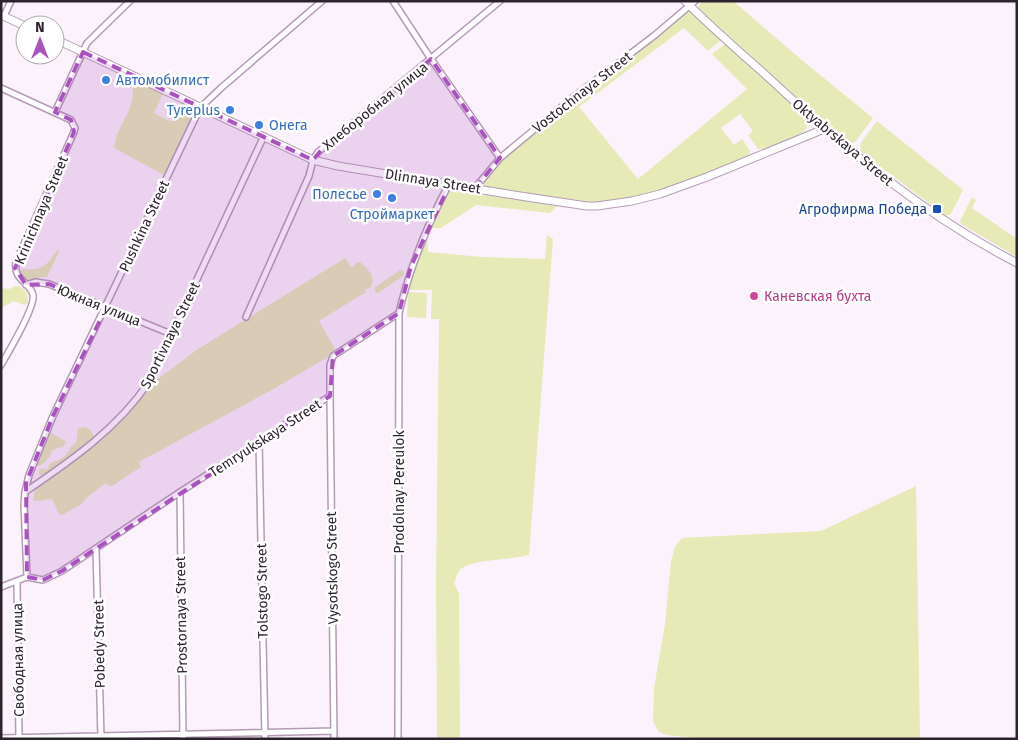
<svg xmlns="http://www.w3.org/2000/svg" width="1018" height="740" viewBox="0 0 1018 740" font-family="'Fira Sans',sans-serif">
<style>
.green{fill:#e5eab6}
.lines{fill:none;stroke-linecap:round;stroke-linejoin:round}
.street-casing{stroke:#b39bb4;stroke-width:8}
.secondary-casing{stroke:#b39bb4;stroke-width:9}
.street{stroke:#fff;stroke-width:5}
.secondary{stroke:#fff;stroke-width:7}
.marked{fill:#aa53c0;fill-opacity:0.2;stroke:#aa53c0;stroke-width:4;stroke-dasharray:10 6;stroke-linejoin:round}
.shop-dot{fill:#3f7fe0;stroke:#fff;stroke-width:2}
.transit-dot{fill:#1a4fb4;stroke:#fff;stroke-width:2}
.hotel-dot{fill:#d1479c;stroke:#fff;stroke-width:2}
.labels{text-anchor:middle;stroke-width:5;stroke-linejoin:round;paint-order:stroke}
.shop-label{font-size:14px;fill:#366cbe;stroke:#fff;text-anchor:start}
.street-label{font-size:14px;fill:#2d232d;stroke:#fff}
.transit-label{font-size:14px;fill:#164399;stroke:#fff;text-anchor:end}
.hotel-label{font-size:14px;fill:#b23c85;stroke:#fff;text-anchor:start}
</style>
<rect width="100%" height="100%" fill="#fcf2fc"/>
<path class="green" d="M 702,1 L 733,1 L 804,62 L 873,118 L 855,142 L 850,143 L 825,123 L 699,9 L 698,6 Z
M 687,11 L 691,11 L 722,38 L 721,40 L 708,51 L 684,28 L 579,107 L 638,179 L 747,89 L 712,54 L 725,44 L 728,44 L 801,112 C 804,116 808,121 807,127 C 804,136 772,145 763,149 L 758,149 L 748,135 L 753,131 L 740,114 L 721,128 L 734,145 L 742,139 L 750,151 L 748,157 L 663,189 L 642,195 L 598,203 L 485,187 L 483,182 L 503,158 L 572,101 Z
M 136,82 L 163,94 L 154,113 L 171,122 L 181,103 L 196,110 L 164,175 L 114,148 C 115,127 138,107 132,86 Z
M 877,121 L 963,190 L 951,214 L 945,216 L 939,211 L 939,208 L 936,206 L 934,207 L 861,152 L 860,144 Z
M 451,189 L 557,206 L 550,213 L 476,205 L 441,228 L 432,228 L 448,191 Z
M 972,197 L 976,200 L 972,208 L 1017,239 L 1017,257 L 961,224 L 960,221 Z
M 547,235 L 553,239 L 529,555 C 513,560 473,559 461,569 C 457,572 456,579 454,583 L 459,594 L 460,739 L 437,739 L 436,586 L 439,319 L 431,319 L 432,290 L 408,290 L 413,271 L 427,237 L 428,252 L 482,257 L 545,259 Z
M 57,250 L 59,250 L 59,252 L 47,277 C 33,275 32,288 20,275 L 21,269 C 41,271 46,267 57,250 Z
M 345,258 L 352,268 L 356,263 L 360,262 C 369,271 377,276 370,288 L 365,289 L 366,292 L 319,321 L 335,349 L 328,357 L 277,387 L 139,462 L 141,467 L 112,486 L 107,485 L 105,483 L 84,500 L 82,504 L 62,515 L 59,514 L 52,499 L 36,501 L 33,500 L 35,490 L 45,483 L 46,480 L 67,467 L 103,439 L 145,394 L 155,381 L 198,349 Z
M 400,270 L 403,271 L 404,274 L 402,277 L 378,293 L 376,293 L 374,288 L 378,285 Z
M 15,286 L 19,286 L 27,292 L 28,303 L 24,305 L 14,301 L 1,308 L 1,288 L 9,289 Z
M 408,292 L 427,293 L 426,318 L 407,317 Z
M 82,427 C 88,427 92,431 94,437 C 93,441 87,446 82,447 L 81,451 L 43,476 L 41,476 L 39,474 L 39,469 L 47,469 C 50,461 56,462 62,458 C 69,454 69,446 76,443 L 78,429 Z
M 50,432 L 65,441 L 66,443 L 64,446 L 53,450 C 48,458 46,466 35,466 L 47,434 Z
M 916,486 L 920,739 L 708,739 L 667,735 L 659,732 L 653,722 L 654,688 L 665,624 L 671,561 L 675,547 L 682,538 L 821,531 Z"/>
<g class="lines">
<defs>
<path id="street" d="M 393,1 L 431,59 L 500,158
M 4,16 L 11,1
M 1,88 L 71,120 L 75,128 L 74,132 L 16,262 C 13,281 30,281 33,295 C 36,306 8,353 1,365
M 55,112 L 87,43 L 130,1
M 475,188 L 500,158 L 571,99 L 655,35 L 695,1
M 26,285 L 35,282 L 49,284 L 171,334
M 246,317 L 309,176 L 313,160 L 318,152 L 500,1
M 330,396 L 334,739
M 259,442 L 265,739
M 25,492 C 72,460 117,429 149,382 L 263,138
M 180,492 L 183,739
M 96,549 L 101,738
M 27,577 L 24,504 L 25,492 L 29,475 L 53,416 L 200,108 L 221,88 L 322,1
M 17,582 L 19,739
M 1,587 L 27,577 L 43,580 L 62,571 L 180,492 L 330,396 L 330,365 L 333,356 L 399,313 C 410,266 426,227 449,184
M 1,738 L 334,731
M 398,739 L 399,313"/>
<path id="secondary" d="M 685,1 C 712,28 741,53 769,78 C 845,149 924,215 1017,263
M 1,15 L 25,26
M 55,39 L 313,160 L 338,166 L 520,196 L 587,206 L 597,206 L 632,201 L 660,194 L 707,177 L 824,129"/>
</defs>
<use href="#street" class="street-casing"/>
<use href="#secondary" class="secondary-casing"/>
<use href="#street" class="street"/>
<use href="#secondary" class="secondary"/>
</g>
<path class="marked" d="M 83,52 L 313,160 L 323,148 L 431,59 L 500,158 L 475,188 L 450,184 L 411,266 L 399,313 L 333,356 L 330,396 L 62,571 L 43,580 L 27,577 L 26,483 L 53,416 L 106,308 L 49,284 L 26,285 L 15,268 L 74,132 L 71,120 L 55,112 Z"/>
<g class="shop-dot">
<circle cx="106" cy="80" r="5"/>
<circle cx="230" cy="110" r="5"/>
<circle cx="259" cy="125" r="5"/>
<circle cx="377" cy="194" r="5"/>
<circle cx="392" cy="198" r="5"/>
</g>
<rect class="transit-dot" x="932" y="204" width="10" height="10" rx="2.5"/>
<circle class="hotel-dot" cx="754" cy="296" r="5"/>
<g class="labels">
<g class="shop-label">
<text x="116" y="85">Автомобилист</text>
<text x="220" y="115" text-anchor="end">Tyreplus</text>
<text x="269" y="130">Онега</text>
<text x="367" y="199" text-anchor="end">Полесье</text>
<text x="392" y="219" text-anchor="middle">Строймаркет</text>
</g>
<g class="street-label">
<text transform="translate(582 92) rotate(-38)" y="5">Vostochnaya Street</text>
<text transform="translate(375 106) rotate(-39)" y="5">Хлеборобная улица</text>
<text transform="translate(843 142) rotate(40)" y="5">Oktyabrskaya Street</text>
<text transform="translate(433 181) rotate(9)" y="5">Dlinnaya Street</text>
<text transform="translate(41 210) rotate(-67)" y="5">Krinichnaya Street</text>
<text transform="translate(144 226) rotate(-65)" y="5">Pushkina Street</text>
<text transform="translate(99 305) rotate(22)" y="5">Южная улица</text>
<text transform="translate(170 335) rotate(-64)" y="5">Sportivnaya Street</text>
<text transform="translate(265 438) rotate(-33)" y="5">Temryukskaya Street</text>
<text transform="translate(399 492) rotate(-90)" y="5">Prodolnay Pereulok</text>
<text transform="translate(332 568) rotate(-91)" y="5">Vysotskogo Street</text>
<text transform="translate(262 591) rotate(-91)" y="5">Tolstogo Street</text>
<text transform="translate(181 615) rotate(-91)" y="5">Prostornaya Street</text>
<text transform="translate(99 644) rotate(-91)" y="5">Pobedy Street</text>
<text transform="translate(18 660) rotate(-91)" y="5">Свободная улица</text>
</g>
<g class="transit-label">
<text x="927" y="214">Агрофирма Победа</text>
</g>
<g class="hotel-label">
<text x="764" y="301">Каневская бухта</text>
</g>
</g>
<rect width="1018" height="740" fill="none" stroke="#2d232d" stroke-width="5"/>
<g transform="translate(40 40)"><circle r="24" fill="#ffffff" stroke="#aba7ab"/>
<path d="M0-4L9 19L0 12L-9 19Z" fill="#aa53c0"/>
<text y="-8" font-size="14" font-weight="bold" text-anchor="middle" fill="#2d232d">N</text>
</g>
</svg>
